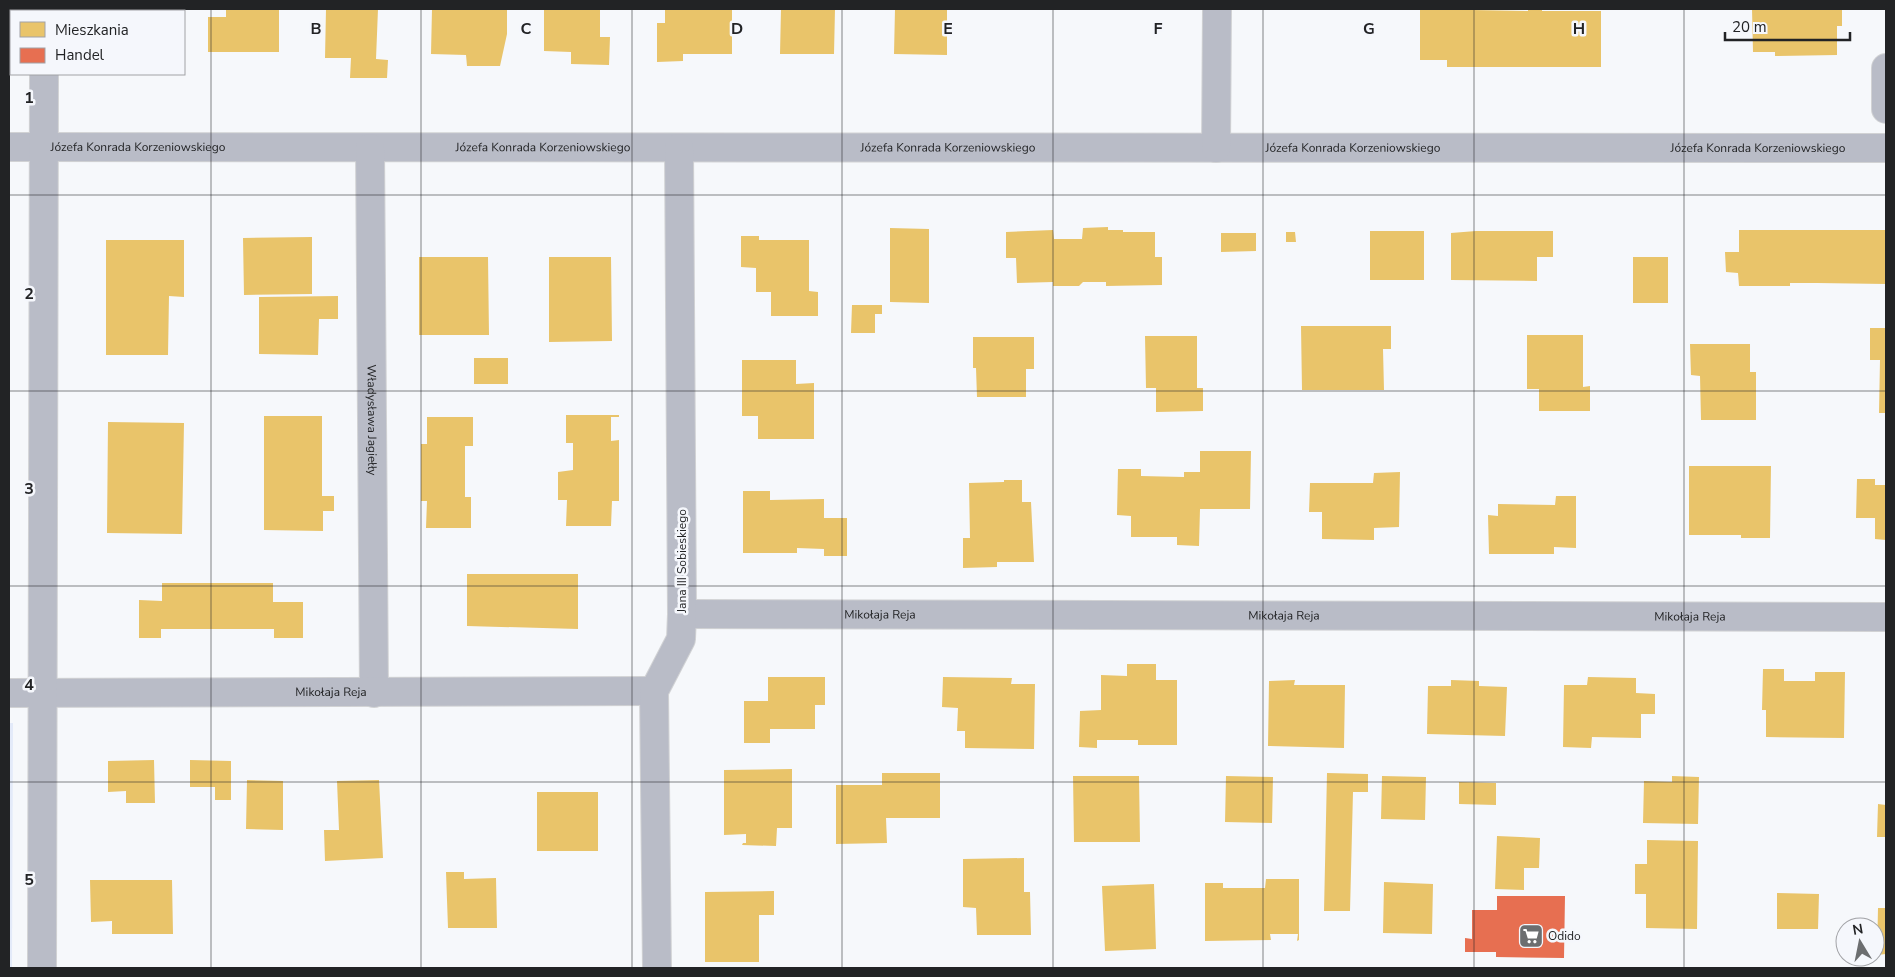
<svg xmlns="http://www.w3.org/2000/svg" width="1895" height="977" viewBox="0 0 1895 977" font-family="'Nunito Sans',sans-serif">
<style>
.green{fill:#e3eaf9}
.homes{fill:#e9c46a}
.shops{fill:#e76f51}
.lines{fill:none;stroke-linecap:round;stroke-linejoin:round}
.minor-casing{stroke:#d1d2d4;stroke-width:30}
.minor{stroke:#b9bcc7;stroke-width:28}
.grid{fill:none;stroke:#222325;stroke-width:1;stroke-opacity:0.55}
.labels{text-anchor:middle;stroke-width:5;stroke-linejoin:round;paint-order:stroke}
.street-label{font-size:12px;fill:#222325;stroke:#f5f7fc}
.poi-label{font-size:12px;fill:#222325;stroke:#f5f7fc;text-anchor:start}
.grid-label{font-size:16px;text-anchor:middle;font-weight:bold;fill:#222325;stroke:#f5f7fc;stroke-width:5;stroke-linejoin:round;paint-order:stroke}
</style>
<rect width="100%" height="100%" fill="#f6f8fb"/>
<path class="green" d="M 9,723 L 13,723 L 12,967 L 9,967 Z"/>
<path class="homes" d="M 94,9 L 170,9 L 170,11 L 94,11 Z
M 226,9 L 279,9 L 279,52 L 208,52 L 208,17 L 226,17 Z
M 326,9 L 378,9 L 376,59 L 388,60 L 387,78 L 350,78 L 351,58 L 325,58 Z
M 432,9 L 507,9 L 507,34 L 500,66 L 467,66 L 466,55 L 431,54 Z
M 544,9 L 600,9 L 600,37 L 610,37 L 609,65 L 571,64 L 571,52 L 544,51 Z
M 665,9 L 732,9 L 732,54 L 683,54 L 683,61 L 657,62 L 657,23 L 665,23 Z
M 781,9 L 835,9 L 834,54 L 780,54 Z
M 895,9 L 947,9 L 947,55 L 894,54 Z
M 1420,9 L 1528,11 L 1528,9 L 1542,9 L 1542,11 L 1601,11 L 1601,67 L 1447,67 L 1447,60 L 1420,60 Z
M 1752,9 L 1842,9 L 1842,26 L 1837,26 L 1837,55 L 1775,56 L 1775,52 L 1753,52 Z
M 1108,227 L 1108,230 L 1123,230 L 1123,232 L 1155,232 L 1155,257 L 1162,257 L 1162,285 L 1106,286 L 1106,282 L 1083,282 L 1079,286 L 1053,286 L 1053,282 L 1017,283 L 1016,258 L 1006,258 L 1006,232 L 1053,230 L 1054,239 L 1082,239 L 1083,228 Z
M 890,228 L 929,229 L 929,303 L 890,302 Z
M 1739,230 L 1886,230 L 1886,284 L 1817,283 L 1790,283 L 1790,286 L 1739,286 L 1738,273 L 1726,272 L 1725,252 L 1739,252 Z
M 1370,231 L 1424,231 L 1424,280 L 1370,280 Z
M 1476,231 L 1553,231 L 1553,257 L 1537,257 L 1537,281 L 1451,280 L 1451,233 Z
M 1286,232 L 1295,232 L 1296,242 L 1286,242 Z
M 1221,233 L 1256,233 L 1256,251 L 1221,252 Z
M 741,236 L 759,236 L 759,240 L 809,240 L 809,291 L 818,292 L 818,316 L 771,316 L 771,292 L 756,292 L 756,268 L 741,267 Z
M 312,237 L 312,294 L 244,295 L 243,238 Z
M 106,240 L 184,240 L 184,297 L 169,296 L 168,355 L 106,355 Z
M 419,257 L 488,257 L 489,335 L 419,335 Z
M 549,257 L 611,257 L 612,341 L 549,342 Z
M 1633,257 L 1668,257 L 1668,303 L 1633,303 Z
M 338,296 L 338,319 L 319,319 L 318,355 L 259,354 L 259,297 Z
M 852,305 L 882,305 L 882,314 L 875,314 L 875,333 L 851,333 Z
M 1301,326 L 1391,326 L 1391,349 L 1383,349 L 1384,390 L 1302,390 Z
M 1870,328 L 1886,328 L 1886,413 L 1879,413 L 1880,360 L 1870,360 Z
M 1527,335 L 1583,335 L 1583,387 L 1590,386 L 1590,411 L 1539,411 L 1539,389 L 1527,389 Z
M 1145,336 L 1197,336 L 1197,388 L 1203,388 L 1203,411 L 1156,412 L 1156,388 L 1146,388 Z
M 973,337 L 1034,337 L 1034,369 L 1026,369 L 1026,397 L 977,397 L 976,368 L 973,368 Z
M 1690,344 L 1750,344 L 1750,372 L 1756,372 L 1756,420 L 1701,420 L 1700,376 L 1691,375 Z
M 474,358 L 508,358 L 508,384 L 474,384 Z
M 742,360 L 796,360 L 796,384 L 814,383 L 814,439 L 758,439 L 758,416 L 742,416 Z
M 566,415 L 619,415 L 619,417 L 611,417 L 611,441 L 619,440 L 619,501 L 612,501 L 611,526 L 566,526 L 567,500 L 558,500 L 558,472 L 573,470 L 573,443 L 566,443 Z
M 264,416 L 322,416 L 322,496 L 334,496 L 334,511 L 323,511 L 323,531 L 264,530 Z
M 427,417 L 473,417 L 473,446 L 465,446 L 465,497 L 471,497 L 471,528 L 426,528 L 427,501 L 421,501 L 421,444 L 427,444 Z
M 108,422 L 184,423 L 182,534 L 107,533 Z
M 1200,451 L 1251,451 L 1250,509 L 1200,509 L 1199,546 L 1177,545 L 1177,537 L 1131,537 L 1131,516 L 1117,515 L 1118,469 L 1141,469 L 1141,476 L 1184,477 L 1184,472 L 1200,472 Z
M 1689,466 L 1771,466 L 1770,538 L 1741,538 L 1741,535 L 1689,535 Z
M 1400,472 L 1399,527 L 1374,528 L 1374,540 L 1322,539 L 1322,512 L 1309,512 L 1310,483 L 1373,483 L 1374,473 Z
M 1857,479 L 1875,479 L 1875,485 L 1886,485 L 1886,540 L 1875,539 L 1875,518 L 1856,518 Z
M 1004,480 L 1022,480 L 1022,502 L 1031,502 L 1034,562 L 997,562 L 997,567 L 963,568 L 963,538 L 970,538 L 969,483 L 1004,482 Z
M 743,491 L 770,491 L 770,500 L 824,499 L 824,518 L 847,518 L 847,556 L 824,556 L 824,549 L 797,548 L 797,553 L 743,553 Z
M 1556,496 L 1576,496 L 1576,548 L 1554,547 L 1554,554 L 1489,554 L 1488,515 L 1498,516 L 1498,504 L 1555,505 Z
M 467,574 L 578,574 L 578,629 L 467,626 Z
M 162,583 L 273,583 L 273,602 L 303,602 L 303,638 L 274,638 L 274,629 L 161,629 L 161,638 L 139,638 L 139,600 L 162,601 Z
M 1127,664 L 1156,664 L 1156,680 L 1177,680 L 1177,745 L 1138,745 L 1138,740 L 1097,740 L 1097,748 L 1079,747 L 1080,711 L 1101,710 L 1101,675 L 1127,676 Z
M 1763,669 L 1784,669 L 1784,681 L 1815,681 L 1815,672 L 1845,672 L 1844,738 L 1766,737 L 1766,710 L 1762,710 Z
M 768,677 L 825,677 L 825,705 L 815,705 L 815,729 L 770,729 L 770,743 L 744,743 L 744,701 L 768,701 Z
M 943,677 L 1012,678 L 1011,684 L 1035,684 L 1034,749 L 965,748 L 965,731 L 957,731 L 958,708 L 942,707 Z
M 1588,677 L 1636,678 L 1636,693 L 1655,694 L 1655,714 L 1641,714 L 1641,738 L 1592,737 L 1591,748 L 1563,747 L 1564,685 L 1587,685 Z
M 1295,680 L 1294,685 L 1345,685 L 1344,748 L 1268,746 L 1269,681 Z
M 1451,680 L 1479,681 L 1479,686 L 1507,687 L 1505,736 L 1427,734 L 1428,686 L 1451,686 Z
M 154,760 L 155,803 L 126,803 L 126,791 L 108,792 L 108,761 Z
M 190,760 L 231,761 L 231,800 L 215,800 L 215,787 L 190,787 Z
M 792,769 L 792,828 L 777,828 L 776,846 L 742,845 L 743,843 L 746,843 L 746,834 L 724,835 L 724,770 Z
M 882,773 L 940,773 L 940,818 L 886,818 L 887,843 L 836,844 L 836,785 L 882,785 Z
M 1327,773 L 1368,774 L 1368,792 L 1353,792 L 1350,911 L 1324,911 Z
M 1073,776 L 1139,776 L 1140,842 L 1074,842 Z
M 1226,776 L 1273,777 L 1272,823 L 1225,822 Z
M 1382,776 L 1426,777 L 1425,820 L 1381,819 Z
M 1672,776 L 1699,777 L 1698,824 L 1643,823 L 1644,781 L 1672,782 Z
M 247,780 L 283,781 L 283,830 L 246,829 Z
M 379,780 L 383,858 L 325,861 L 324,830 L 339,830 L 337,781 Z
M 1459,782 L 1496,783 L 1496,805 L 1459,804 Z
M 537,792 L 598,792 L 598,851 L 537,851 Z
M 1878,804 L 1886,805 L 1886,837 L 1877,837 Z
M 1497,836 L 1540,838 L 1539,868 L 1524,868 L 1524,890 L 1495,889 Z
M 1647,840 L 1698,841 L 1697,929 L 1646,928 L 1646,894 L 1635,894 L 1635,864 L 1647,864 Z
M 1024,858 L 1024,892 L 1030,892 L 1031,935 L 977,935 L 976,908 L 963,907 L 963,859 Z
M 446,872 L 464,872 L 464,879 L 496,878 L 497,928 L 448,928 Z
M 1266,879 L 1299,879 L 1299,940 L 1297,941 L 1298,934 L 1270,934 L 1271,940 L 1205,941 L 1205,883 L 1223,883 L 1223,888 L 1265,888 Z
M 90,880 L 172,880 L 173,934 L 112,934 L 112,921 L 91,922 Z
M 1384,882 L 1433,884 L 1432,934 L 1383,933 Z
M 1154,884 L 1156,949 L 1105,951 L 1102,886 Z
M 774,891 L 774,915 L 759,915 L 759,962 L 705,962 L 705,892 Z
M 1777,893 L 1819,894 L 1818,929 L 1777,929 Z
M 1878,908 L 1886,908 L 1886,954 L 1877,955 Z"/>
<path class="shops" d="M 1497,896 L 1565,896 L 1564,958 L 1496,957 L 1496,952 L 1465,952 L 1465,938 L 1472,939 L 1472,910 L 1497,910 Z"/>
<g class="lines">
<defs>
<g id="minor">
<path d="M 45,11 L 45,9"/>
<path d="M 1886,68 L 1886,109"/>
<path id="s1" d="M 9,147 L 1886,148"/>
<path id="s2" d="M 370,148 L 374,693"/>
<path d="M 1216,148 L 1217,9"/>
<path id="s3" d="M 682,614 L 1886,617"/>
<path id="s4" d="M 9,693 L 654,691"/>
<path d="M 42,968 L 44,74"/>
<path d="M 657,968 L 654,691 L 681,639 L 682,614 L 679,148"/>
</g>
</defs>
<use href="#minor" class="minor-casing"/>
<use href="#minor" class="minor"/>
</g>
<path class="grid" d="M 211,9 L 211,968M 421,9 L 421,968M 632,9 L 632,968M 842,9 L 842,968M 1053,9 L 1053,968M 1263,9 L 1263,968M 1474,9 L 1474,968M 1684,9 L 1684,968M 9,195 L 1886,195M 9,391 L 1886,391M 9,586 L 1886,586M 9,782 L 1886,782"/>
<defs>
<symbol id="supermarket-square" viewBox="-11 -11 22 22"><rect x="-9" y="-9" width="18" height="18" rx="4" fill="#6c6e70" stroke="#f5f7fc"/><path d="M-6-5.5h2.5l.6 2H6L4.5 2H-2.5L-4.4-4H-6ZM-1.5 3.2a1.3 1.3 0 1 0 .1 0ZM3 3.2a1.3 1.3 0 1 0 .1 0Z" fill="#fff"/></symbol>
</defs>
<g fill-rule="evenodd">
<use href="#supermarket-square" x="1517" y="922" width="28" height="28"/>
</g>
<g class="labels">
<g class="street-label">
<text dy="4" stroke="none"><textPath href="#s1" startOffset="129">Józefa Konrada Korzeniowskiego</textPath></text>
<text dy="4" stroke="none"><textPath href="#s1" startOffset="534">Józefa Konrada Korzeniowskiego</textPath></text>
<text dy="4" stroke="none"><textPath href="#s1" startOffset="939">Józefa Konrada Korzeniowskiego</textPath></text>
<text dy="4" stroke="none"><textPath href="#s1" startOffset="1749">Józefa Konrada Korzeniowskiego</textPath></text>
<text dy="4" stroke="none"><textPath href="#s1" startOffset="1344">Józefa Konrada Korzeniowskiego</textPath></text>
<text dy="4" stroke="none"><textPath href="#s2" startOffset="272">Władysława Jagiełły</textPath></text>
<text transform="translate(682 561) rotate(-90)" y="4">Jana III Sobieskiego</text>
<text dy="4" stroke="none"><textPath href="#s3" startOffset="198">Mikołaja Reja</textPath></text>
<text dy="4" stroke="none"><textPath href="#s3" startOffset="602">Mikołaja Reja</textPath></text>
<text dy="4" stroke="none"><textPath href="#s3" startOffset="1008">Mikołaja Reja</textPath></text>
<text dy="4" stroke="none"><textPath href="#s4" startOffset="322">Mikołaja Reja</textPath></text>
</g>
<g class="poi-label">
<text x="1548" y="940">Odido</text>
</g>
</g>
<g class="grid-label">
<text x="316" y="34">B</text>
<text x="526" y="34">C</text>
<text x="737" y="34">D</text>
<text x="948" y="34">E</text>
<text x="1158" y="34">F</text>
<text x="1369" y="34">G</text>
<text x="1579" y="34">H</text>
<text x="29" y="103">1</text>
<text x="29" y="299">2</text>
<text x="29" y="494">3</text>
<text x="29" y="690">4</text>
<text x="29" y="885">5</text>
</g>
<rect width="1895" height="977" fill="none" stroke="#222325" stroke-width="20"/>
<rect x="10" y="10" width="175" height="65" fill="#f5f7fc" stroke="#a1a2a6"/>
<rect x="20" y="22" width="25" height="15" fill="#e9c46a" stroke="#a1a2a6"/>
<text x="55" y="35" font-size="15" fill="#222325">Mieszkania</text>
<rect x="20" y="48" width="25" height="15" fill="#e76f51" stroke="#a1a2a6"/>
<text x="55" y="60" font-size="15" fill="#222325">Handel</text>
<g transform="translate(1860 942) rotate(350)"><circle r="24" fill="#f5f7fc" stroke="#a1a2a6"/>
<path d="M0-4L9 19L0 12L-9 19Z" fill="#6c6e70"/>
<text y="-8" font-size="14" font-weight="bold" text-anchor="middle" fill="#222325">N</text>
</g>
<path d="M1725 32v8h125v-8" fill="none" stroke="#222325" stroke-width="2.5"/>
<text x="1732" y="32" font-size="15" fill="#222325" stroke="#f5f7fc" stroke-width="4" paint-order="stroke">20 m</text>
</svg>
